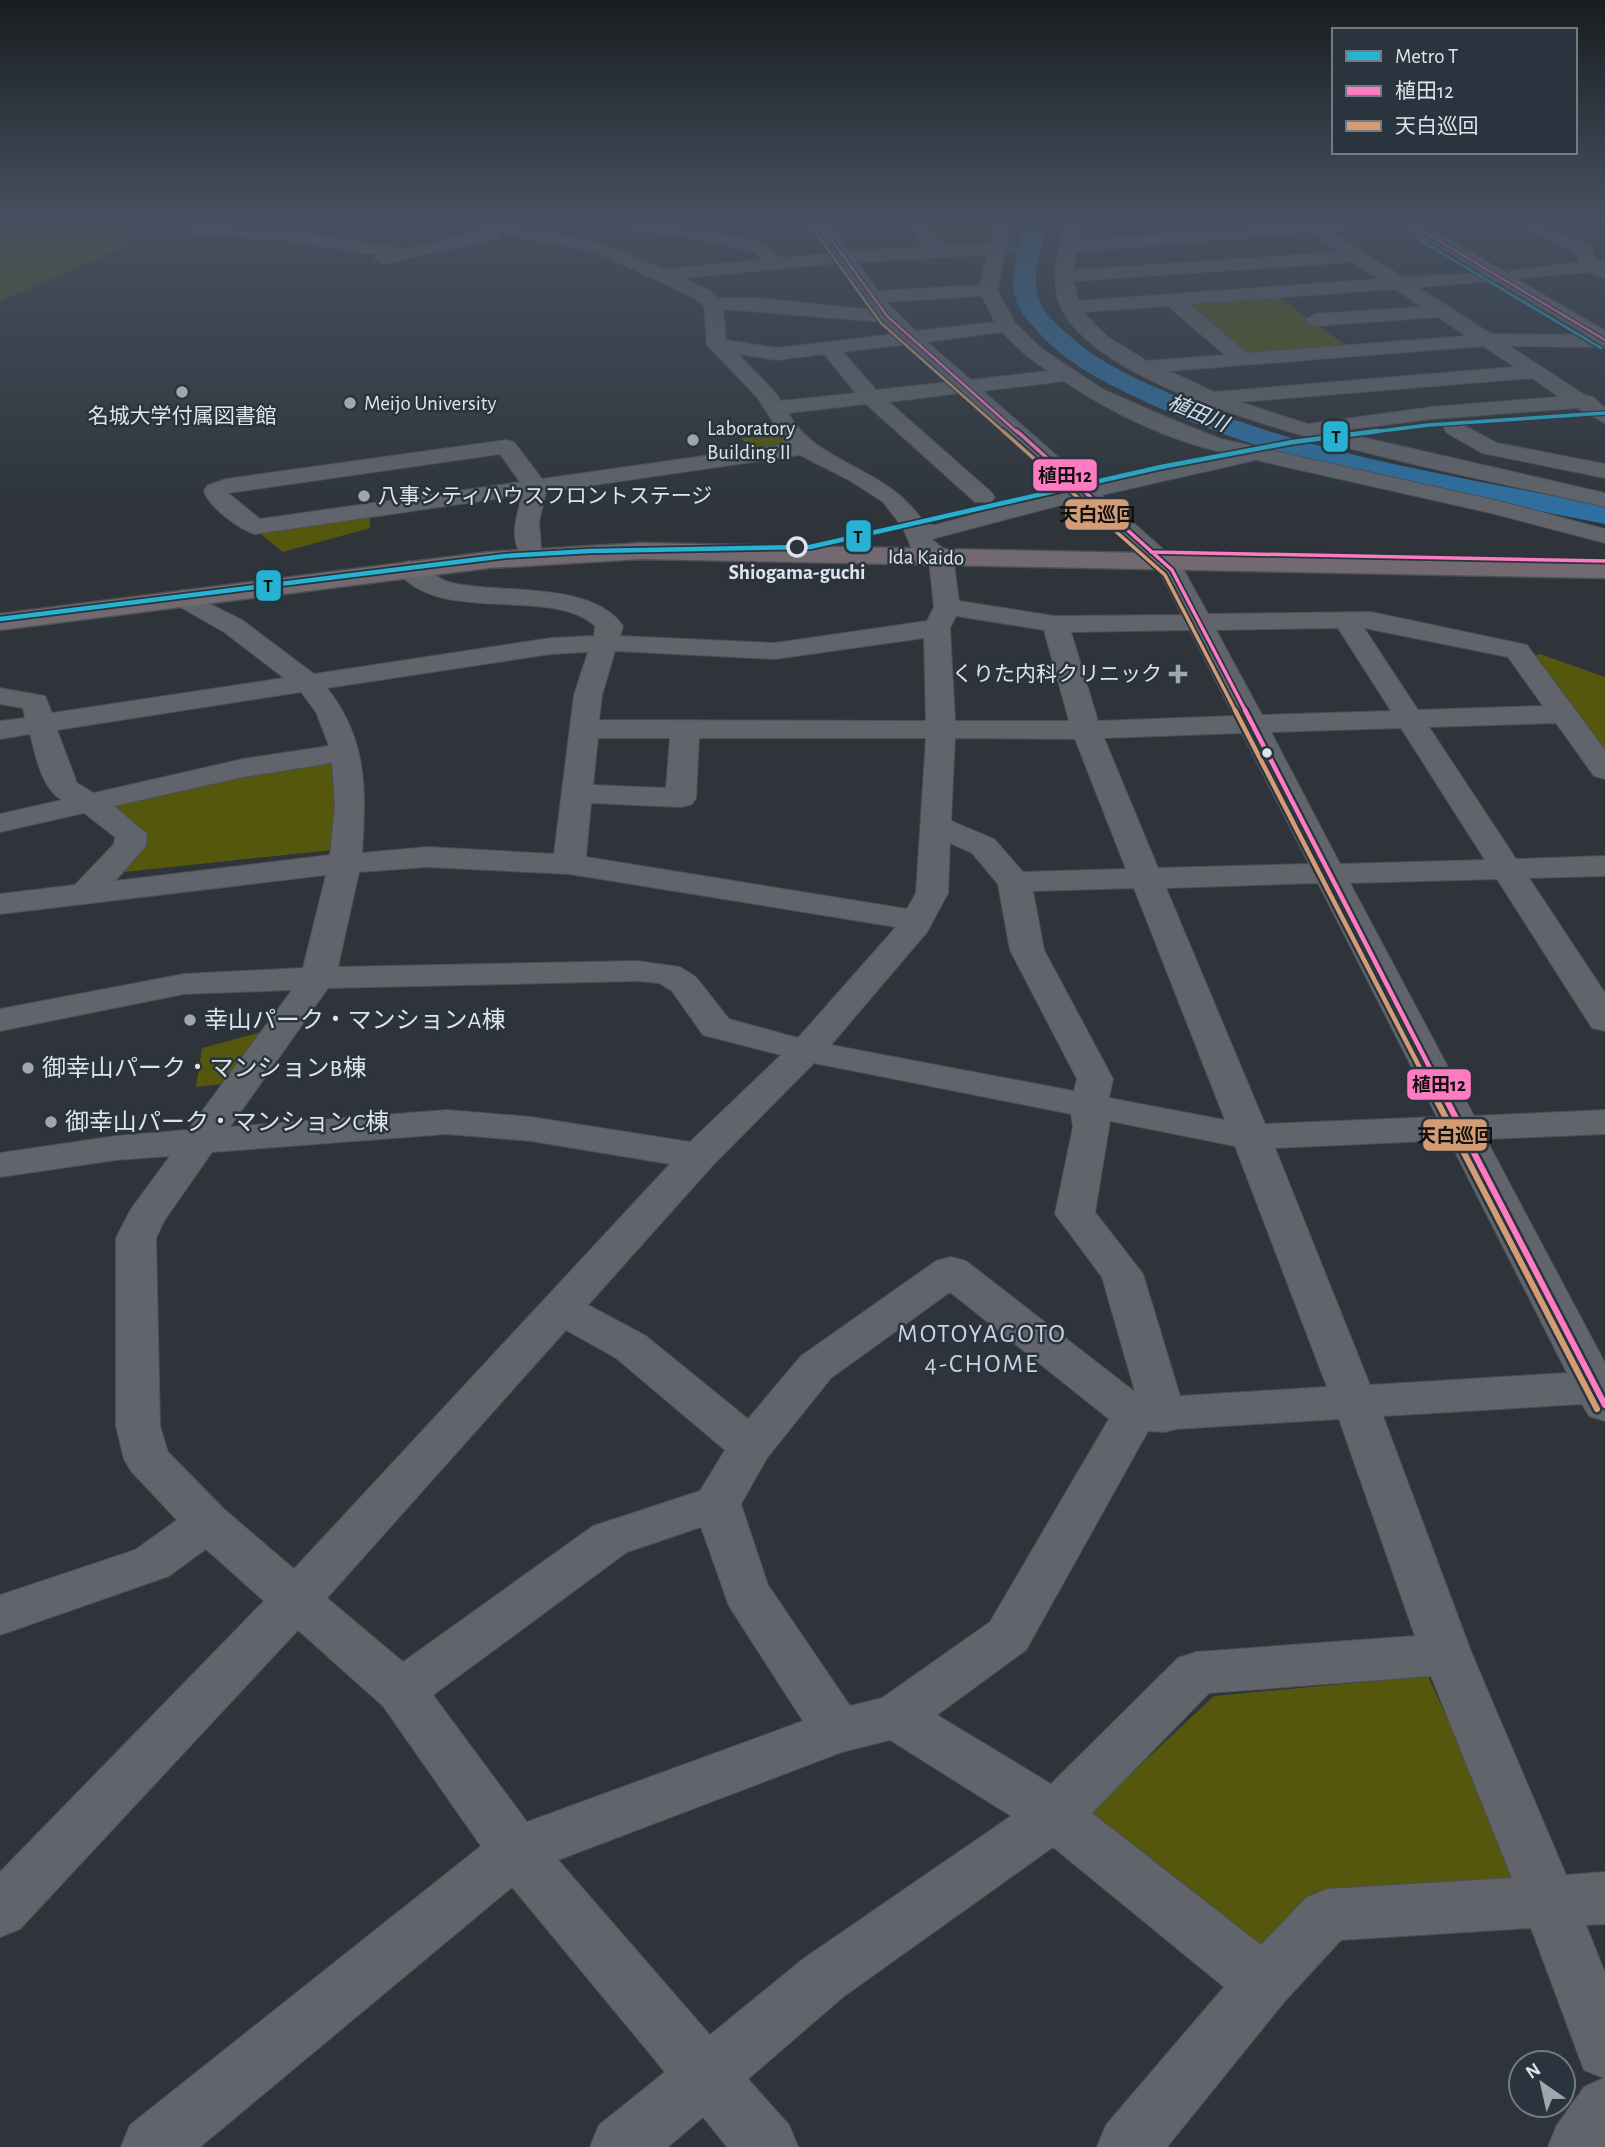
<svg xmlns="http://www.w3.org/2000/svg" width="1605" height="2147" viewBox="0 0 1605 2147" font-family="'Alegreya Sans','Noto Sans JP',sans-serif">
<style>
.green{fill:#54570c}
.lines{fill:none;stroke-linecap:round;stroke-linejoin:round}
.stream{stroke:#2d70a2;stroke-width:4.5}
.river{fill:#2d70a2;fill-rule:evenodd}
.minor-casing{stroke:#4b5055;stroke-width:2}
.highway-casing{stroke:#4b5055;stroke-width:3}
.minor{fill:#61656b;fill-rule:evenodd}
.highway{fill:#726a70;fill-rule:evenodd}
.bus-1-far3-casing{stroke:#2a343e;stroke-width:5}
.bus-1-far2-casing{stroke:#2a343e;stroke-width:7}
.bus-1-far1-casing{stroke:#2a343e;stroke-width:9}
.bus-1-casing{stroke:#2a343e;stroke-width:11}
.bus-2-far3-casing{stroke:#2a343e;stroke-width:5}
.bus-2-far2-casing{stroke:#2a343e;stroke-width:7}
.bus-2-far1-casing{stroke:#2a343e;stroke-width:9}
.bus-2-casing{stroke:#2a343e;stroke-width:11}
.bus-3-casing{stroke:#2a343e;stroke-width:5}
.bus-1-far3{stroke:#fe7ac1;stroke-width:2.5}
.bus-1-far2{stroke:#fe7ac1;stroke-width:3.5}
.bus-1-far1{stroke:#fe7ac1;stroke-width:4.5}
.bus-1{stroke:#fe7ac1;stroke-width:6}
.bus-2-far3{stroke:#d39c74;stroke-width:2.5}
.bus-2-far2{stroke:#d39c74;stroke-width:3.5}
.bus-2-far1{stroke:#d39c74;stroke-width:4.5}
.bus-2{stroke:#d39c74;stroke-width:6}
.bus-3{stroke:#13b2d5;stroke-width:2.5}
.metro-1-far1-casing{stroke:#2a343e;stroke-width:6}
.metro-1-casing{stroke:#2a343e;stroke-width:8}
.metro-1-far1{stroke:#26b2d2;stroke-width:3.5}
.metro-1{stroke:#26b2d2;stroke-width:4.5}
.poi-dot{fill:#a0a6ad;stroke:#2a343e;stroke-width:2.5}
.stop-dot{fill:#2a343e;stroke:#dee4eb;stroke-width:3.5}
.bus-dot{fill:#dee4eb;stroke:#2a343e;stroke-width:2.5}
.labels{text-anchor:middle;stroke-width:5;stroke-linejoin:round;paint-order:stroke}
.far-poi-label{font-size:21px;fill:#dee4eb;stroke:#2a343e;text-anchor:start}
.far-water-label{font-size:21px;font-style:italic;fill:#cfe1f0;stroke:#2a343e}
.far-street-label{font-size:21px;fill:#dee4eb;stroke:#2a343e}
.far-stop-label{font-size:21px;font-weight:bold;fill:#dee4eb;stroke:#2a343e}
.poi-label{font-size:24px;fill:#dee4eb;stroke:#2a343e;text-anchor:start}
.neighbourhood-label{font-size:26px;letter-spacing:2px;fill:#c6d3e0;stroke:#2a343e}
.line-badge{stroke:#2a343e;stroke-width:2.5}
.pale-badge-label{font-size:19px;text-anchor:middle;font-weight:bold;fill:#111}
</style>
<rect width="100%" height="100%" fill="#2e343a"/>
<path class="green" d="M 0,217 L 90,217 L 131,244 L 0,301 Z
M 914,217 L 995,217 L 992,237 L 930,236 Z
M 1276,295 L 1351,349 L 1244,356 L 1181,302 Z
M 782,433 L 795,447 L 756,455 L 741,438 Z
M 370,514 L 370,528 L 283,552 L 257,531 Z
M 1540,654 L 1605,677 L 1605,753 L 1530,656 Z
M 335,760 L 333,850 L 115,873 L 142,845 L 112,807 L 242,773 Z
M 276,1028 L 240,1082 L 196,1087 L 202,1048 Z
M 1428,1676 L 1519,1877 L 1314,1892 L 1258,1946 L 1091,1811 L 1214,1696 Z"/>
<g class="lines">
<path class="stream" d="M 1008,249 L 1032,250"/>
<path class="river" d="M 1027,217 L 1047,217 C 1044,243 1029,275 1039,300 C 1044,314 1059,327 1070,336 C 1097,361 1132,377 1166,392 C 1304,455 1457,476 1605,506 L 1605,524 C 1450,492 1290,470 1146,402 C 1108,384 1069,366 1040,334 C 1031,324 1020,313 1016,300 C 1007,274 1022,242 1027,217 Z"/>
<defs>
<path id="minor" d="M 416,217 L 471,217 L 600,243 L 663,269 L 762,260 L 754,252 L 698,239 L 566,222 L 558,217 L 598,217 L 698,229 L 766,244 L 781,258 L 832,253 L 807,217 L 824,217 L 849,251 L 925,247 L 900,217 L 917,217 L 944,246 L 990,244 L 997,217 L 1013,217 L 997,290 L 1015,323 L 1042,349 L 1104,390 L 1166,417 L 1221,439 L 1499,501 L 1605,529 L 1605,543 L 1495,514 L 1256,460 L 1102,495 L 1181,565 L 1208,614 L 1371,612 L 1527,645 L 1605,750 L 1605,779 L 1594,776 L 1556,723 L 1429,727 L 1516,859 L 1605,856 L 1605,876 L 1529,878 L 1605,993 L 1605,1031 L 1592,1028 L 1497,879 L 1350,883 L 1474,1116 L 1605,1110 L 1605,1134 L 1486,1139 L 1605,1363 L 1605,1421 L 1589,1416 L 1582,1404 L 1383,1416 L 1472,1654 L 1566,1875 L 1605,1872 L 1605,1924 L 1586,1925 L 1605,1973 L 1605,2147 L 1548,2147 L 1557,2125 L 1584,2087 L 1604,2078 L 1584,2070 L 1531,1928 L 1341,1940 L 1284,2002 L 1167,2147 L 1097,2147 L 1106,2125 L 1224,1987 L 1053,1847 L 843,1997 L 748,2079 L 789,2125 L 798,2147 L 727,2147 L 703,2117 L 668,2147 L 590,2147 L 599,2125 L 665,2072 L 512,1887 L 200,2147 L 121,2147 L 130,2125 L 481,1846 L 383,1706 L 298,1630 L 20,1929 L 0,1937 L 0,1872 L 264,1601 L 206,1549 L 169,1576 L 0,1635 L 0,1595 L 135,1550 L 177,1520 L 131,1471 L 124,1459 L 116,1426 L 116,1238 L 131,1209 L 170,1156 L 116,1160 L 0,1177 L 0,1153 L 116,1136 L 188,1130 L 292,990 L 184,994 L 0,1031 L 0,1009 L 184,974 L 303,968 L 326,875 L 0,914 L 0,894 L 75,885 L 114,844 L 115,837 L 84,813 L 0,832 L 0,814 L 62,800 C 41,788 36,756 30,734 L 0,739 L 0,721 L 25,718 L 23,708 L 0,704 L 0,688 L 45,696 L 52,713 L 284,678 L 224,632 L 173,603 L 169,598 L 173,593 L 182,590 L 242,620 L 314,674 L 551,638 L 594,636 L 595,626 C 551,585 436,627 396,569 L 400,564 L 409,561 C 425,565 435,579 452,583 C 501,594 592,581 623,626 L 620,636 L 775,643 L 927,621 L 934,607 L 929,561 L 913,552 L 903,528 L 883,502 L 849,480 L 800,455 L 546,492 L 539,522 L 541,547 L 538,552 L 520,552 C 509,536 518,513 522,495 L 255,534 C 240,530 207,506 204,490 L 208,485 L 226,479 L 506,440 L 514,442 L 542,479 L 787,444 L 757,397 L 707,345 L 704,306 L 695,298 L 595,252 L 502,233 L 500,238 L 383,264 L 374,259 L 378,255 L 276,239 L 193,235 L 184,230 L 193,225 L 276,229 L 406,249 L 487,230 L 424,222 ZM 987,255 L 980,285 L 878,291 L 857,262 ZM 839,263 L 873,310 L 756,298 L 718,298 L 709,290 L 683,278 ZM 982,296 L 995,322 L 916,331 L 886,302 ZM 723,309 L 882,322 L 895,334 L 776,348 L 726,340 ZM 1002,332 L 1028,357 L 1048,371 L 971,380 L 927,342 ZM 907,344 L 949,382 L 876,390 L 843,352 ZM 738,354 L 776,360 L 824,354 L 856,393 L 781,401 L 773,390 ZM 1064,381 C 1111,413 1170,441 1226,453 L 1089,484 L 983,391 ZM 961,393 L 1067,489 L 935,525 L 925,524 C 886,464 819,467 788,413 L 866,404 L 975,502 L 991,502 L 995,497 L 991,492 L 889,402 ZM 500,454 L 520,482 L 260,519 L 228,493 ZM 1080,500 L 1161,574 L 1182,615 L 1055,616 L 959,601 L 953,557 L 932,539 ZM 956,616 L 1044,630 L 1069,721 L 955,721 L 950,628 ZM 1338,628 L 1391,711 L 1262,715 L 1216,630 ZM 1364,628 L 1508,657 L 1543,706 L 1418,710 ZM 1190,630 L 1234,716 L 1098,721 L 1071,632 ZM 924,638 L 926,721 L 599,720 L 602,695 L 615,651 L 775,659 ZM 588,652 L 574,695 L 554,854 L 428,847 L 362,853 C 366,790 368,740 327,688 L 551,654 ZM 301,692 L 316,712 L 329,746 L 243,759 L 94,793 L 77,783 L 57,730 ZM 1401,728 L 1485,860 L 1340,864 L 1271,732 ZM 1242,733 L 1309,864 L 1158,868 L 1104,738 ZM 598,738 L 670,738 L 666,788 L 593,785 ZM 699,738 L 926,738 L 916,893 L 907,909 L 586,857 L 591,803 L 681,807 L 692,804 L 696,798 ZM 955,738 L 1075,739 L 1126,869 L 1023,872 L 994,839 L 951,821 ZM 332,763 L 335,806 L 330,855 L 115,881 L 146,846 L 147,834 L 114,806 L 243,777 ZM 950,843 L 972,853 L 998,884 L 1010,950 L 1077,1079 L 1074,1091 L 831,1045 L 927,932 L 948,893 ZM 428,867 L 569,874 L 896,927 L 798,1038 L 729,1019 L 696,977 L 680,967 L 637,961 L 338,967 L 359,872 ZM 1318,883 L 1437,1117 L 1265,1124 L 1166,888 ZM 1134,888 L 1225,1120 L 1109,1098 L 1113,1079 L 1044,950 L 1033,891 ZM 637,981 L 659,983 L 672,991 L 703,1035 L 781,1055 L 690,1142 L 531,1117 L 447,1110 L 230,1127 L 328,988 ZM 814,1063 L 1071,1114 L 1073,1127 L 1055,1214 L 1102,1277 L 1135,1392 L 966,1261 L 951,1257 L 936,1261 L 801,1356 L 748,1419 L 646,1336 L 588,1305 L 713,1165 ZM 1110,1121 L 1235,1146 L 1327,1387 L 1180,1396 L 1143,1274 L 1095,1212 ZM 447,1134 L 531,1141 L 670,1164 L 294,1569 L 225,1510 L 168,1452 L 160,1426 L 156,1238 L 164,1221 L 212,1152 ZM 1449,1140 L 1567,1373 L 1370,1385 L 1275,1148 ZM 950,1292 L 1109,1419 L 990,1622 L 882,1698 L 850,1706 L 768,1585 L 741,1504 L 767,1458 L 831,1378 ZM 566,1330 L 616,1358 L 725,1450 L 700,1491 L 593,1526 L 403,1662 L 327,1598 ZM 1339,1419 L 1415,1636 L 1196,1652 L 1178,1658 L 1051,1784 L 937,1715 L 1026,1650 L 1148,1431 L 1164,1432 L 1176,1429 ZM 701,1527 L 729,1606 L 803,1721 L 527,1822 L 433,1695 L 627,1552 ZM 1431,1676 L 1512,1878 L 1327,1889 L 1307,1897 L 1261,1945 L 1092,1813 L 1209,1693 ZM 890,1740 L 1011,1816 L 803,1959 L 710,2035 L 558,1860 L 842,1752 Z
M 1067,217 L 1083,217 L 1078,241 L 1295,223 L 1289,217 L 1308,217 L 1316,222 L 1375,217 L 1443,217 L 1435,222 L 1330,231 L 1403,277 L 1504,272 L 1507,276 L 1504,280 L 1498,281 L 1418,287 L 1491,334 L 1605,335 L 1605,347 L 1509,346 L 1585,395 L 1593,397 L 1605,408 L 1605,423 L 1577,408 L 1432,419 L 1335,431 L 1605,493 L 1605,507 C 1486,477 1120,418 1062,310 C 1048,282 1059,245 1067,217 ZM 1309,232 L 1339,252 L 1074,270 L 1076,252 ZM 1353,262 L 1380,279 L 1078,301 L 1074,281 ZM 1395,289 L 1422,307 L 1315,314 L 1305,320 L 1315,326 L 1438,317 L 1466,336 L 1247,353 L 1189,304 ZM 1168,306 L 1225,355 L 1147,361 L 1108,337 L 1083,312 ZM 1483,346 L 1515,367 L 1214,392 L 1169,371 ZM 1532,378 L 1559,397 L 1432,407 L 1308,424 L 1240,402 Z
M 1500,217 L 1522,217 L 1590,246 L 1597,260 L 1605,260 L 1605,278 L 1589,272 L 1510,279 L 1507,275 L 1510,271 L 1516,270 L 1580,262 L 1576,253 Z
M 1455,421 L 1497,443 L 1605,464 L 1605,478 L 1482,453 L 1447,433 L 1444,428 Z"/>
<path id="highway" d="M 1390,217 L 1411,217 L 1605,331 L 1605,346 Z
M 642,543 L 1605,562 L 1605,578 L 642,559 L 489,568 L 0,630 L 0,614 L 489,552 Z"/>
</defs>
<use href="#minor" class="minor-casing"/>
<use href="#highway" class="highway-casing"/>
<use href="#minor" class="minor"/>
<use href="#highway" class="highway"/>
<defs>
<path id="bus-1-far3" d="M 815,217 L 887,316 L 1018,433
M 1399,217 L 1605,340"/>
<path id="bus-1-far2" d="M 1017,431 L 1172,570 L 1246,712
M 1151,552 L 1605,561"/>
<path id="bus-1-far1" d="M 1245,710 L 1433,1074"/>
<path id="bus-1" d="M 1432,1072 L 1605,1405"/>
<path id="bus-2-far3" d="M 808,222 L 881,323 L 1005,433"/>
<path id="bus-2-far2" d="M 1003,431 L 1165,575 L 1236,712"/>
<path id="bus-2-far1" d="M 1235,710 L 1423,1074"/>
<path id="bus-2" d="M 1422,1072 L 1597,1409"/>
<path id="bus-3" d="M 1395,225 L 1601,348"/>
</defs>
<use href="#bus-1-far3" class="bus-1-far3-casing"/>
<use href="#bus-1-far2" class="bus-1-far2-casing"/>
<use href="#bus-1-far1" class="bus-1-far1-casing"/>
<use href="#bus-1" class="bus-1-casing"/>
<use href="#bus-2-far3" class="bus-2-far3-casing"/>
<use href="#bus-2-far2" class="bus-2-far2-casing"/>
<use href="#bus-2-far1" class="bus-2-far1-casing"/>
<use href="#bus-2" class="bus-2-casing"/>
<use href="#bus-3" class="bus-3-casing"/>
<use href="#bus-1-far3" class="bus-1-far3"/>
<use href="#bus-1-far2" class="bus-1-far2"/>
<use href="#bus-1-far1" class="bus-1-far1"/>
<use href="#bus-1" class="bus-1"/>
<use href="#bus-2-far3" class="bus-2-far3"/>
<use href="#bus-2-far2" class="bus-2-far2"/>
<use href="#bus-2-far1" class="bus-2-far1"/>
<use href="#bus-2" class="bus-2"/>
<use href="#bus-3" class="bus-3"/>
<defs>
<path id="metro-1-far1" d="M 1364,433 L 1429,425 L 1605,413"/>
<path id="metro-1" d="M 0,619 L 505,556 L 590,551 L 810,547 L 1161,467 L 1293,442 L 1378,431"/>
</defs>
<use href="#metro-1-far1" class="metro-1-far1-casing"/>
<use href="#metro-1" class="metro-1-casing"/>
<use href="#metro-1-far1" class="metro-1-far1"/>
<use href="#metro-1" class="metro-1"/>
</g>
<linearGradient id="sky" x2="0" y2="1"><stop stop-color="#191d20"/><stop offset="0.42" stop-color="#465060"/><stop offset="1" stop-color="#465060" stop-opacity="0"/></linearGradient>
<rect width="1605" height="517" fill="url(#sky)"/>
<g class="poi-dot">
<circle cx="182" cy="392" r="7"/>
<circle cx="350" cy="403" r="7"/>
<circle cx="693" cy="440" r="7"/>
<circle cx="364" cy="496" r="7"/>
<path d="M1174.5 663.5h7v7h7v7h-7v7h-7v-7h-7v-7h7z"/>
<circle cx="190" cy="1020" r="7"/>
<circle cx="28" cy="1068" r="7"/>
<circle cx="51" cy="1122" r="7"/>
</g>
<circle class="stop-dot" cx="797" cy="547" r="9"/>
<circle class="bus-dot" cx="1267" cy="753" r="6"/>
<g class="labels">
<g class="far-poi-label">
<text x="364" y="410">Meijo University</text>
<text x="182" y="423" text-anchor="middle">名城大学付属図書館</text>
<text x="707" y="435">Laboratory<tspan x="707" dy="24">Building II</tspan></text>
<text x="378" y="503">八事シティハウスフロントステージ</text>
<text x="1162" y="681" text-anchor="end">くりた内科クリニック</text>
</g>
<g class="far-water-label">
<text transform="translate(1198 413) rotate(23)" y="7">植田川</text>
</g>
<g class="far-street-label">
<text transform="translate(926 557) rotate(1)" y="7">Ida Kaido</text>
</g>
<g class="far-stop-label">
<text x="797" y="579">Shiogama-guchi</text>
</g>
<g class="poi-label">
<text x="204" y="1028">幸山パーク・マンションA棟</text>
<text x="42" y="1076">御幸山パーク・マンションB棟</text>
<text x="65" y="1130">御幸山パーク・マンションC棟</text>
</g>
<g class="neighbourhood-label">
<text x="982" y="1342">MOTOYAGOTO<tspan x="982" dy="30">4-CHOME</tspan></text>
</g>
</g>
<g class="line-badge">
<rect x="1322" y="420" width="27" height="33" rx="7" fill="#26b2d2"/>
<rect x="1032" y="458" width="66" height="34" rx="7" fill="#fe7ac1"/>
<rect x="1064" y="498" width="66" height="33" rx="7" fill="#d39c74"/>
<rect x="845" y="519" width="27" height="34" rx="7" fill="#26b2d2"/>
<rect x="255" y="569" width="27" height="33" rx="7" fill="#26b2d2"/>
<rect x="1406" y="1068" width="66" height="33" rx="7" fill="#fe7ac1"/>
<rect x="1422" y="1118" width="66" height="34" rx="7" fill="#d39c74"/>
</g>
<g class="pale-badge-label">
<text x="1336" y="443">T</text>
<text x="1065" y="482">植田12</text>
<text x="1097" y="521">天白巡回</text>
<text x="858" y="543">T</text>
<text x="268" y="592">T</text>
<text x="1439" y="1091">植田12</text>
<text x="1455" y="1142">天白巡回</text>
</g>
<rect x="1332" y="28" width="245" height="126" fill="#2a343e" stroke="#727a83" stroke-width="2"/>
<rect x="1346" y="51" width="35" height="10" fill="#26b2d2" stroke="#727a83" stroke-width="2"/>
<text x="1395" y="63" font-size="21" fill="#dee4eb">Metro T</text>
<rect x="1346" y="86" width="35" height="10" fill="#fe7ac1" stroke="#727a83" stroke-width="2"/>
<text x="1395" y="98" font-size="21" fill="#dee4eb">植田12</text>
<rect x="1346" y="121" width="35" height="10" fill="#d39c74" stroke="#727a83" stroke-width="2"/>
<text x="1395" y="133" font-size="21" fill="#dee4eb">天白巡回</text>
<g transform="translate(1542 2084) rotate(326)"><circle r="33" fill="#2a343e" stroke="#727a83" stroke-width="2"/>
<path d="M0-5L12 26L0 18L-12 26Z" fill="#a0a6ad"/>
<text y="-10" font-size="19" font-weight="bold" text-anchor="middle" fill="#dee4eb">N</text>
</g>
</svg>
